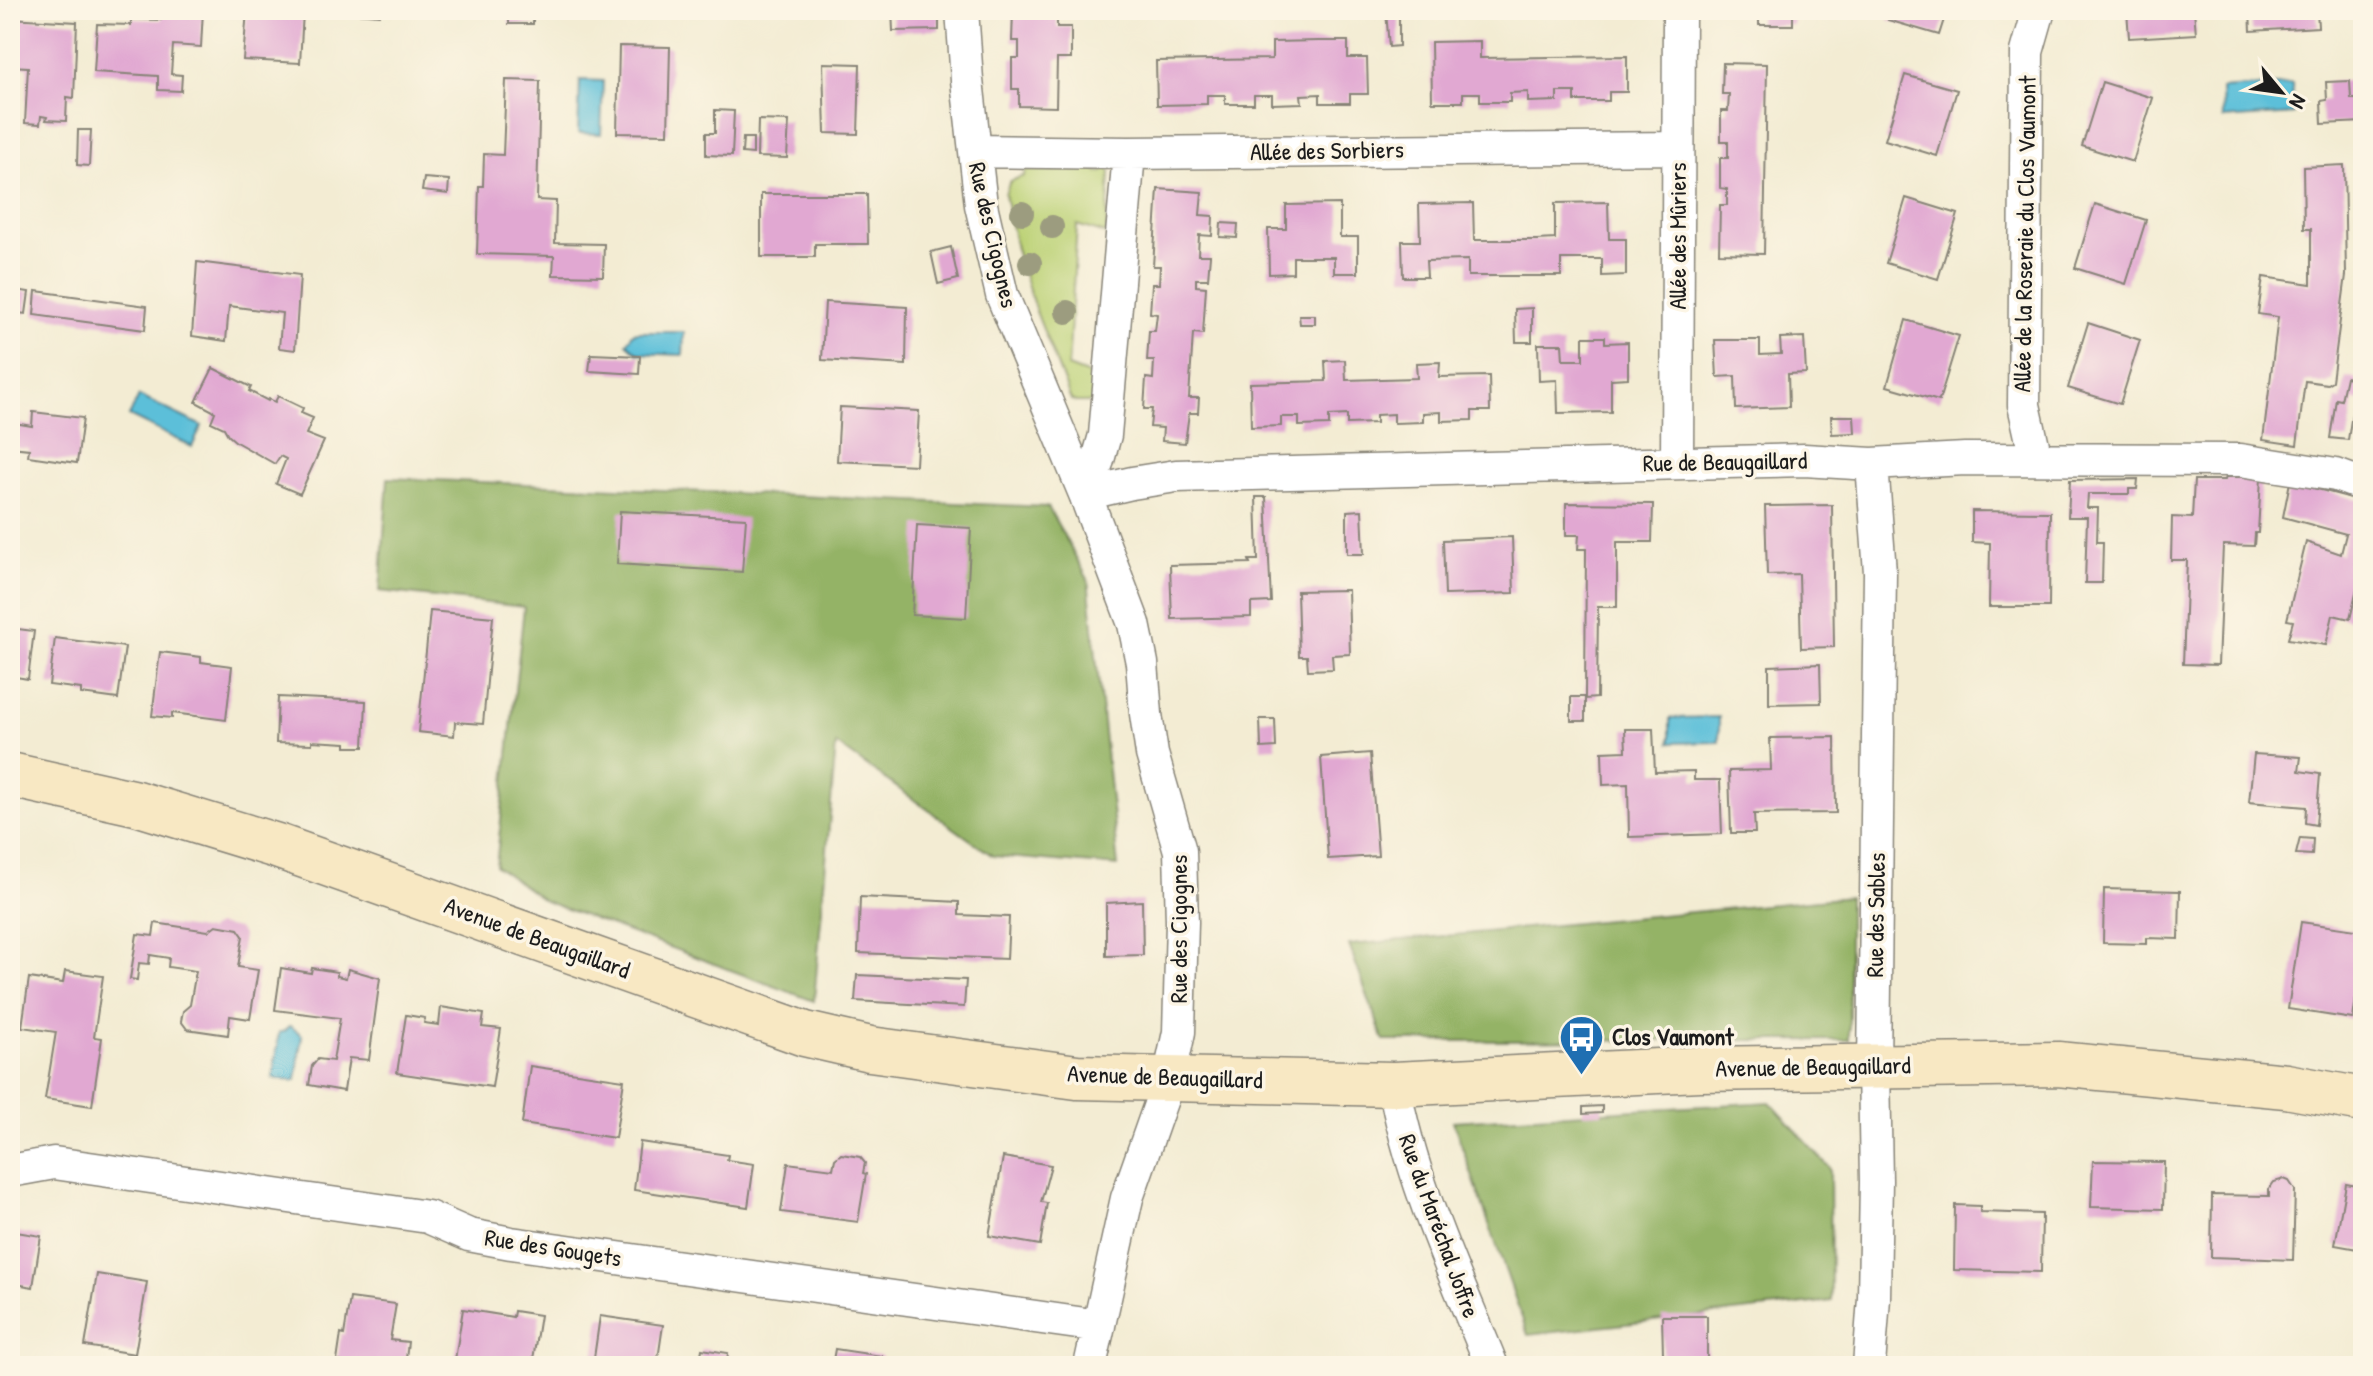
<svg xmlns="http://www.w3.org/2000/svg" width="2373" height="1376" viewBox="0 0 2373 1376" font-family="'Patrick Hand',sans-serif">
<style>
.green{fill:#bbd175;stroke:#6c7648;stroke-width:2}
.forest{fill:#94b366;stroke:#586841;stroke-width:2}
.water{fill:#5bbfd9;stroke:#3c6e7a;stroke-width:2}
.building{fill:#e1a8d2}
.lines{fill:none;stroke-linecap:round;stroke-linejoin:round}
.minor-casing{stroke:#888478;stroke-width:35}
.secondary-casing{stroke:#888478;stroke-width:47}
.minor{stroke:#fff;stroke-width:32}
.secondary{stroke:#f8e8c3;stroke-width:44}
.tree{fill:#9c9c7f}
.labels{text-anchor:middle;stroke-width:7;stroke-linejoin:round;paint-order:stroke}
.street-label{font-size:24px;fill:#1c1c1c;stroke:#fcf5e5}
.poi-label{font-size:24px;font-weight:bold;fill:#1c1c1c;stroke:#fcf5e5;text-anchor:start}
</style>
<rect width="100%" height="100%" fill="#fcf5e5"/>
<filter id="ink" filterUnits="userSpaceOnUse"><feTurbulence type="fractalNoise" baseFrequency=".0125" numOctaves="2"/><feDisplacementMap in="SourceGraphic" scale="16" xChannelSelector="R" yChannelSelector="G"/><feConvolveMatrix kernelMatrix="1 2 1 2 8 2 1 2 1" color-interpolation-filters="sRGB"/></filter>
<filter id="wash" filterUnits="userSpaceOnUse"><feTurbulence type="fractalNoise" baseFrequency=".006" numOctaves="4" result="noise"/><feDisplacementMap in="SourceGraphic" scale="32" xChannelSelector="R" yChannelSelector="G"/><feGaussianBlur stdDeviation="1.8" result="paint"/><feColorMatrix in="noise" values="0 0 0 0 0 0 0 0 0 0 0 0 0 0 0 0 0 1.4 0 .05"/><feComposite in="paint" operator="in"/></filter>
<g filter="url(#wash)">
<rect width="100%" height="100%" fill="#f3ecd3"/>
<path class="green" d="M 1104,167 L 1110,171 L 1110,175 L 1106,234 L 1077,225 L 1068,367 L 1097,378 L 1095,402 L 1076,402 L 1071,400 L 1035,309 L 1016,249 L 1005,194 L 1010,181 L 1024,176 L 1025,170 L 1097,168 L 1098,172 L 1103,172 Z"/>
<path class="forest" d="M 388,478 L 1048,507 L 1088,579 L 1118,866 L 993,856 L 836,744 L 814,1001 L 545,901 L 496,866 L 524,607 L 380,591 Z
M 1849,897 L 1849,1040 L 1384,1041 L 1349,945 Z
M 1770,1102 L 1830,1168 L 1831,1301 L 1528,1335 L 1453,1121 Z"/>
<path class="water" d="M 580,80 L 603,81 L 601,134 L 578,133 Z
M 2292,84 L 2294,114 L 2223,119 L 2222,89 Z
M 639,332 L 684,332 L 683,355 L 638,353 L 627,343 L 633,333 Z
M 139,396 L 202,426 L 192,447 L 129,416 Z
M 1719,717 L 1719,742 L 1670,743 L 1670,718 Z
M 290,1026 L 302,1035 L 296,1081 L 273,1078 L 279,1032 L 283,1032 Z"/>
<g id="blocks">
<path class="building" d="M 162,10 L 203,10 L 201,47 L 173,45 L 171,74 L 182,75 L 181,91 L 158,90 L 158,76 L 94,72 L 97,24 L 131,25 L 131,19 L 161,20 Z
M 247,10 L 303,12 L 300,63 L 243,60 Z
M 340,10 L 380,10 L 380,15 L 340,12 Z
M 509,10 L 533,10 L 533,24 L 509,24 Z
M 892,10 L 939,10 L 939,30 L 893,31 Z
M 1020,10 L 1057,10 L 1057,27 L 1071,27 L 1071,59 L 1057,59 L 1056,107 L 1019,106 L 1019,89 L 1012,89 L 1012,58 L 1019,58 L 1019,41 L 1012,41 L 1013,11 L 1020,12 Z
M 1759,10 L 1793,10 L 1793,25 L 1759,25 Z
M 1891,10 L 1947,10 L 1939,35 L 1888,20 Z
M 2127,10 L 2194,10 L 2196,34 L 2129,38 Z
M 2250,10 L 2317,10 L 2318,27 L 2251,31 Z
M 1386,11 L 1399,11 L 1399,46 L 1389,47 Z
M 10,18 L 77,22 L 74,98 L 67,97 L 66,121 L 46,120 L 47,117 L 41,116 L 40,124 L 25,123 L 28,67 L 10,66 Z
M 1319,41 L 1348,41 L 1348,58 L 1367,58 L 1368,94 L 1350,94 L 1350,103 L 1320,103 L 1320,94 L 1301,95 L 1302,103 L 1272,104 L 1272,95 L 1254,95 L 1254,104 L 1225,104 L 1225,95 L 1207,95 L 1207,104 L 1157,105 L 1156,61 L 1272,59 L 1272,42 Z
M 1480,41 L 1480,58 L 1627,56 L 1627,92 L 1609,92 L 1609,101 L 1575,101 L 1575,92 L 1557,92 L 1557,101 L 1528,102 L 1528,92 L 1510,93 L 1510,102 L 1480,102 L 1480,93 L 1463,93 L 1463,102 L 1432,102 L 1431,42 Z
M 619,46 L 670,47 L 668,134 L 617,133 Z
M 823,63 L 860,64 L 858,134 L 825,133 Z
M 1723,63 L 1767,64 L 1764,254 L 1719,253 L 1720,205 L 1727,205 L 1727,189 L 1720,188 L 1720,158 L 1728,158 L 1728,141 L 1721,141 L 1721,111 L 1728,111 L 1729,94 L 1722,94 Z
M 1905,75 L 1957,90 L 1937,156 L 1885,140 Z
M 506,80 L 540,81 L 537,200 L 556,201 L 555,243 L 604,244 L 603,276 L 553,275 L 554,256 L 477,254 L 479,186 L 483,186 L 484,154 L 503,155 Z
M 2350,81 L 2351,99 L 2362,99 L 2363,122 L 2322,124 L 2321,101 L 2327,100 L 2326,82 Z
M 2102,82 L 2153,98 L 2133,162 L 2082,146 Z
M 715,110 L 734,111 L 732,156 L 706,155 L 706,133 L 715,133 Z
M 758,120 L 789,121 L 787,158 L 757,157 Z
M 78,130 L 91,130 L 89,166 L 77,165 Z
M 743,138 L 753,138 L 753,154 L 742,153 Z
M 2344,165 L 2346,275 L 2332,381 L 2327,384 L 2305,381 L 2297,445 L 2263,440 L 2278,317 L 2258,314 L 2263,277 L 2311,284 L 2311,229 L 2304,229 L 2303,167 Z
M 424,178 L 449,180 L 448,194 L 422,191 Z
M 1158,189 L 1202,192 L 1200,215 L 1213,216 L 1212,236 L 1199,235 L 1198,255 L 1210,255 L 1208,279 L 1196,279 L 1196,286 L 1206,287 L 1203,334 L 1193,333 L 1189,398 L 1199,398 L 1198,413 L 1189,413 L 1185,443 L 1162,441 L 1163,428 L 1150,427 L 1152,409 L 1144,409 L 1146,378 L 1153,379 L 1154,361 L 1147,361 L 1149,331 L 1155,331 L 1157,314 L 1150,313 L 1152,284 L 1159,284 L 1160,266 L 1153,266 Z
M 761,194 L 867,194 L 868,244 L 815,244 L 815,257 L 761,257 Z
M 1906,198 L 1958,214 L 1938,279 L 1886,263 Z
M 1608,202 L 1609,239 L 1626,239 L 1626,275 L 1602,276 L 1602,259 L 1561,259 L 1561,276 L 1468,276 L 1468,260 L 1426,261 L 1427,277 L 1403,277 L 1402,241 L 1420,241 L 1419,204 L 1473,203 L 1474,240 L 1537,240 L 1555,239 L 1555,203 Z
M 1340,204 L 1340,237 L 1358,237 L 1358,273 L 1334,273 L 1334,257 L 1293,257 L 1293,273 L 1269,274 L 1268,229 L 1286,229 L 1286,205 Z
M 2095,204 L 2146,220 L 2126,284 L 2075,268 Z
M 1221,223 L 1238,224 L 1237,238 L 1220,237 Z
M 951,247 L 958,279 L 938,284 L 931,252 Z
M 197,262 L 300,275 L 295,350 L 279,348 L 282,313 L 229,306 L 226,341 L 192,336 Z
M 10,289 L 29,292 L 26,314 L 10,312 Z
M 36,291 L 147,306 L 145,330 L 34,315 Z
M 825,302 L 907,307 L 906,365 L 822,360 Z
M 1532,308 L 1532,342 L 1516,342 L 1515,309 Z
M 1299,315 L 1315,315 L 1315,324 L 1300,324 Z
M 1906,320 L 1959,336 L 1939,401 L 1887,386 Z
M 2088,323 L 2140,340 L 2120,404 L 2068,388 Z
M 1583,337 L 1605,337 L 1605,343 L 1628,342 L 1628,378 L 1611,379 L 1611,412 L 1558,413 L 1557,380 L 1539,381 L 1538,344 L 1562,344 L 1563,360 L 1583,360 Z
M 1804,337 L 1806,373 L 1788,374 L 1789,407 L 1736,409 L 1735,376 L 1717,377 L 1715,340 L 1760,340 L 1760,355 L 1781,354 L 1780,338 Z
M 591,354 L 640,356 L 639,374 L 589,371 Z
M 1345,360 L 1346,380 L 1417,378 L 1416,363 L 1440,362 L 1439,377 L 1489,376 L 1490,411 L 1472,411 L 1472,420 L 1441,421 L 1441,412 L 1423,413 L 1423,422 L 1394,423 L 1394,414 L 1376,415 L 1376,423 L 1347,424 L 1347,415 L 1329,416 L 1329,425 L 1299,426 L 1299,417 L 1281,417 L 1281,426 L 1251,427 L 1250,383 L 1326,381 L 1325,361 Z
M 213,368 L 251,387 L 249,391 L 268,401 L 269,399 L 275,402 L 278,396 L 303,408 L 301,413 L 313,418 L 306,434 L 324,441 L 300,494 L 276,484 L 286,459 L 280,456 L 275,464 L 236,442 L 228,435 L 224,428 L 211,422 L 215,412 L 196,402 Z
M 2346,377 L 2363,381 L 2359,401 L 2354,400 L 2348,440 L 2330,438 L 2336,399 L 2341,400 Z
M 840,407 L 919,411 L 916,465 L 837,461 Z
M 33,412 L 83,418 L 77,463 L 28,456 L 29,449 L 11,447 L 14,423 L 32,426 Z
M 1831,416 L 1854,416 L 1855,433 L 1832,434 Z
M 2226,477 L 2261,477 L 2258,533 L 2255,533 L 2254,546 L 2223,545 L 2218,665 L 2183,664 L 2187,560 L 2171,560 L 2172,517 L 2192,518 L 2194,480 L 2225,480 Z
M 2138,479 L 2137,489 L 2129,489 L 2129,494 L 2088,494 L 2087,508 L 2098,508 L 2097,542 L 2103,542 L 2102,583 L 2085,583 L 2087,517 L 2068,517 L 2070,480 Z
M 2290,482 L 2363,501 L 2363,538 L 2357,537 L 2356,542 L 2360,543 L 2355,562 L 2363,564 L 2350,619 L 2333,615 L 2326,645 L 2288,639 L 2293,621 L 2287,620 L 2306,542 L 2341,554 L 2346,534 L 2283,517 Z
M 1256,497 L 1266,497 L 1271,602 L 1251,603 L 1251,617 L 1172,619 L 1170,565 L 1250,563 L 1249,560 L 1258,560 Z
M 1566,503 L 1653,504 L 1652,542 L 1617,542 L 1617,607 L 1598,607 L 1597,698 L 1585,699 L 1586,549 L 1578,549 L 1579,535 L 1566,535 Z
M 1832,505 L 1834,647 L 1801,648 L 1799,574 L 1767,575 L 1765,506 Z
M 1362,510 L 1364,554 L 1347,554 L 1347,511 Z
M 620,511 L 746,518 L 742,572 L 617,564 Z
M 1972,511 L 2050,512 L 2049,607 L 1989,607 L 1990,543 L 1972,542 Z
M 917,525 L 971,528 L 966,618 L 912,615 Z
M 1512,537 L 1514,593 L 1445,595 L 1443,540 Z
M 1348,590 L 1350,654 L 1332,655 L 1333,669 L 1308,670 L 1307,656 L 1299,656 L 1297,591 Z
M 430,611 L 493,617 L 483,724 L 455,722 L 454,736 L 418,732 Z
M 10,628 L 34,631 L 28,679 L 10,676 Z
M 55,638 L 125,647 L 118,699 L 81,694 L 81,689 L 49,685 Z
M 160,652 L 201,657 L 201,662 L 232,666 L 226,720 L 172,713 L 172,718 L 152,716 Z
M 1820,664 L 1821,703 L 1769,704 L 1769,666 Z
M 278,697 L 366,701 L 364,747 L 346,747 L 346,743 L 312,741 L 312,744 L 276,743 Z
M 1571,697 L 1585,697 L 1585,721 L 1571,721 Z
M 1260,719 L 1275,719 L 1276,747 L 1261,748 Z
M 1625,729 L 1653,729 L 1655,772 L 1694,771 L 1694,780 L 1720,780 L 1722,834 L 1629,837 L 1628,784 L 1603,785 L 1602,752 L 1626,751 Z
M 1835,737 L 1836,813 L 1754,814 L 1755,833 L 1731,833 L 1729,771 L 1771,770 L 1770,738 Z
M 1370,753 L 1378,856 L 1328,859 L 1321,757 Z
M 2254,754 L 2301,757 L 2299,771 L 2320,774 L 2316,825 L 2305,823 L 2306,807 L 2249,802 Z
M 2300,838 L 2313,839 L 2312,855 L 2296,854 Z
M 2104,889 L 2180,891 L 2179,939 L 2147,938 L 2147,944 L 2103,943 Z
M 860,897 L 959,902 L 959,915 L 1009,917 L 1007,959 L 858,953 Z
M 1142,901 L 1143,955 L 1106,956 L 1106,903 Z
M 2301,922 L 2363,931 L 2363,949 L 2353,1019 L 2288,1009 Z
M 155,923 L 208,931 L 216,925 L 238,929 L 243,936 L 238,967 L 258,970 L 250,1019 L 230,1016 L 228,1035 L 187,1029 L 181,1021 L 183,1011 L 190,1005 L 196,971 L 168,967 L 169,958 L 150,955 L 149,964 L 139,963 L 137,980 L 130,979 L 137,934 L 153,936 Z
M 281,968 L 311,973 L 312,968 L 337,972 L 337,976 L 346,978 L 348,969 L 380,978 L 369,1060 L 349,1058 L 344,1091 L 309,1085 L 312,1066 L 318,1059 L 333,1061 L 340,1018 L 275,1010 Z
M 65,971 L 103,976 L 94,1037 L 102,1038 L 92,1106 L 45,1099 L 56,1032 L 22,1027 L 29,978 L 63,983 Z
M 857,975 L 966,980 L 964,1007 L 855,1001 Z
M 441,1007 L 484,1014 L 482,1027 L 501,1029 L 492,1087 L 397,1073 L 406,1015 L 425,1018 L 424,1023 L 439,1025 Z
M 530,1066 L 624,1080 L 615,1138 L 522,1124 Z
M 1602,1106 L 1602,1113 L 1583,1114 L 1583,1107 Z
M 640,1142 L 728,1155 L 727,1160 L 754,1164 L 748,1207 L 634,1190 Z
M 841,1154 L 860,1157 L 865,1163 L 863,1173 L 866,1174 L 858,1222 L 781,1212 L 788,1163 L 833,1169 L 835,1159 Z
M 1003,1157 L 1051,1165 L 1041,1202 L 1047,1203 L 1040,1245 L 989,1236 Z
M 2093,1161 L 2164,1162 L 2163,1209 L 2091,1207 Z
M 2284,1179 L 2289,1181 L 2295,1190 L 2293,1260 L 2211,1257 L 2212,1195 L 2269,1196 L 2269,1189 L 2274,1182 Z
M 2346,1184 L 2363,1187 L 2363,1250 L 2335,1245 Z
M 1955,1205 L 1980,1206 L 1980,1212 L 2042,1214 L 2041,1272 L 1954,1270 Z
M 10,1231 L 41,1236 L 33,1287 L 10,1283 Z
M 97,1274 L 147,1282 L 135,1354 L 85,1346 Z
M 350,1298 L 396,1304 L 390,1340 L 408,1342 L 405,1366 L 366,1366 L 337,1361 L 341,1334 L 344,1335 Z
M 463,1309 L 513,1317 L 514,1311 L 540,1315 L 532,1366 L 454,1366 Z
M 600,1316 L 663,1325 L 657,1366 L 593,1365 Z
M 1662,1316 L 1707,1316 L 1707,1366 L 1659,1366 L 1660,1354 L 1663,1354 Z
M 702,1349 L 728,1353 L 727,1361 L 746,1364 L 745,1366 L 699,1366 Z
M 835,1349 L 882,1356 L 881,1366 L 832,1366 Z"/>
</g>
</g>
<g filter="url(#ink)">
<use href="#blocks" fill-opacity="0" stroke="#888478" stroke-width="2"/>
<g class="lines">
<defs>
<path id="minor" d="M 962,10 L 967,80 L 981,205 L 1002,295 L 1085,494 L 1134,624 L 1142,663 L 1146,714 L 1152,754 L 1180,851 L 1182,922 L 1179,1032 L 1169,1079 L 1127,1198 L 1090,1366
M 975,151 L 1129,153 L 1678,148
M 2036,459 L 2024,405 L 2027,52 L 2039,10
M 1677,462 L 1679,10
M 1085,494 L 1132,483 L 1176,476 L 1804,460 L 1872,464 L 1965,459 L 2240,460 L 2336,475 L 2363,485
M 1085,494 L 1098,460 L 1105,435 L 1129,153
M 1394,1084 C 1411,1182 1455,1274 1492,1366
M 10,1171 L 54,1163 L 428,1217 L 469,1235 L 511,1243 L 1099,1326
M 1869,1366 L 1874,1298 L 1876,1181 L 1874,1066 L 1880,572 L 1872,464"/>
<path id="secondary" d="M 10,775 L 136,803 L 277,846 L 805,1034 L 870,1049 L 1077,1077 L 1394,1084 L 1699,1069 L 2058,1064 L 2286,1086 L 2363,1100"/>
</defs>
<use href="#minor" class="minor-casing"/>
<use href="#secondary" class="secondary-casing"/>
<use href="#minor" class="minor"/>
<use href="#secondary" class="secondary"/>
</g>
<g class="tree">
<circle cx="1022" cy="213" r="12"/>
<circle cx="1052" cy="227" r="12"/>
<circle cx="1030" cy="263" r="12"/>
<circle cx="1067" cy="312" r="12"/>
</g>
</g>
<defs>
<symbol id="bus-pin" viewBox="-11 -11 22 30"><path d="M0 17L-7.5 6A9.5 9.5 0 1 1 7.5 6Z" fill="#1f6fb2" stroke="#fcf5e5"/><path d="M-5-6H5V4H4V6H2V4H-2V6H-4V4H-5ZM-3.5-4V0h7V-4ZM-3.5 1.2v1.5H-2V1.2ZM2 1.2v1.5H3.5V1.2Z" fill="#fff"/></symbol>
</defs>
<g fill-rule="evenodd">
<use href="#bus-pin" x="1556" y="1012" width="51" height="69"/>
</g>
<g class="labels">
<g class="street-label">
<text transform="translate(1327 151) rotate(-1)" y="8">Allée des Sorbiers</text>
<text transform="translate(2025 234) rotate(-89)" y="8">Allée de la Roseraie du Clos Vaumont</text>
<text transform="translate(993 235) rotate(77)" y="8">Rue des Cigognes</text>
<text transform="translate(1678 236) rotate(-90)" y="8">Allée des Mûriers</text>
<text transform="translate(1725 462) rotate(-1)" y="8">Rue de Beaugaillard</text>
<text transform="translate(1876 915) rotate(-89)" y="8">Rue des Sables</text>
<text transform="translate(1179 929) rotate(-90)" y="8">Rue des Cigognes</text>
<text transform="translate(537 938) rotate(20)" y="8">Avenue de Beaugaillard</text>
<text transform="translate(1813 1067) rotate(-1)" y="8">Avenue de Beaugaillard</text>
<text transform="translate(1165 1077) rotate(2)" y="8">Avenue de Beaugaillard</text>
<text transform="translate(1439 1226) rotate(70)" y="8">Rue du Maréchal Joffre</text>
<text transform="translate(553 1248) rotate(9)" y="8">Rue des Gougets</text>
</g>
<g class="poi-label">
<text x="1612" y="1045">Clos Vaumont</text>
</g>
</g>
<rect width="2373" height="1376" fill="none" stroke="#fcf5e5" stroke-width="40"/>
<g transform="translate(2281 92) rotate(119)" stroke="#fcf5e5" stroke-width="6" paint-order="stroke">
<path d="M0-6L14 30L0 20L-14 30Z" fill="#1c1c1c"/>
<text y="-12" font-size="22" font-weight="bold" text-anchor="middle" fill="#1c1c1c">N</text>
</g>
</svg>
